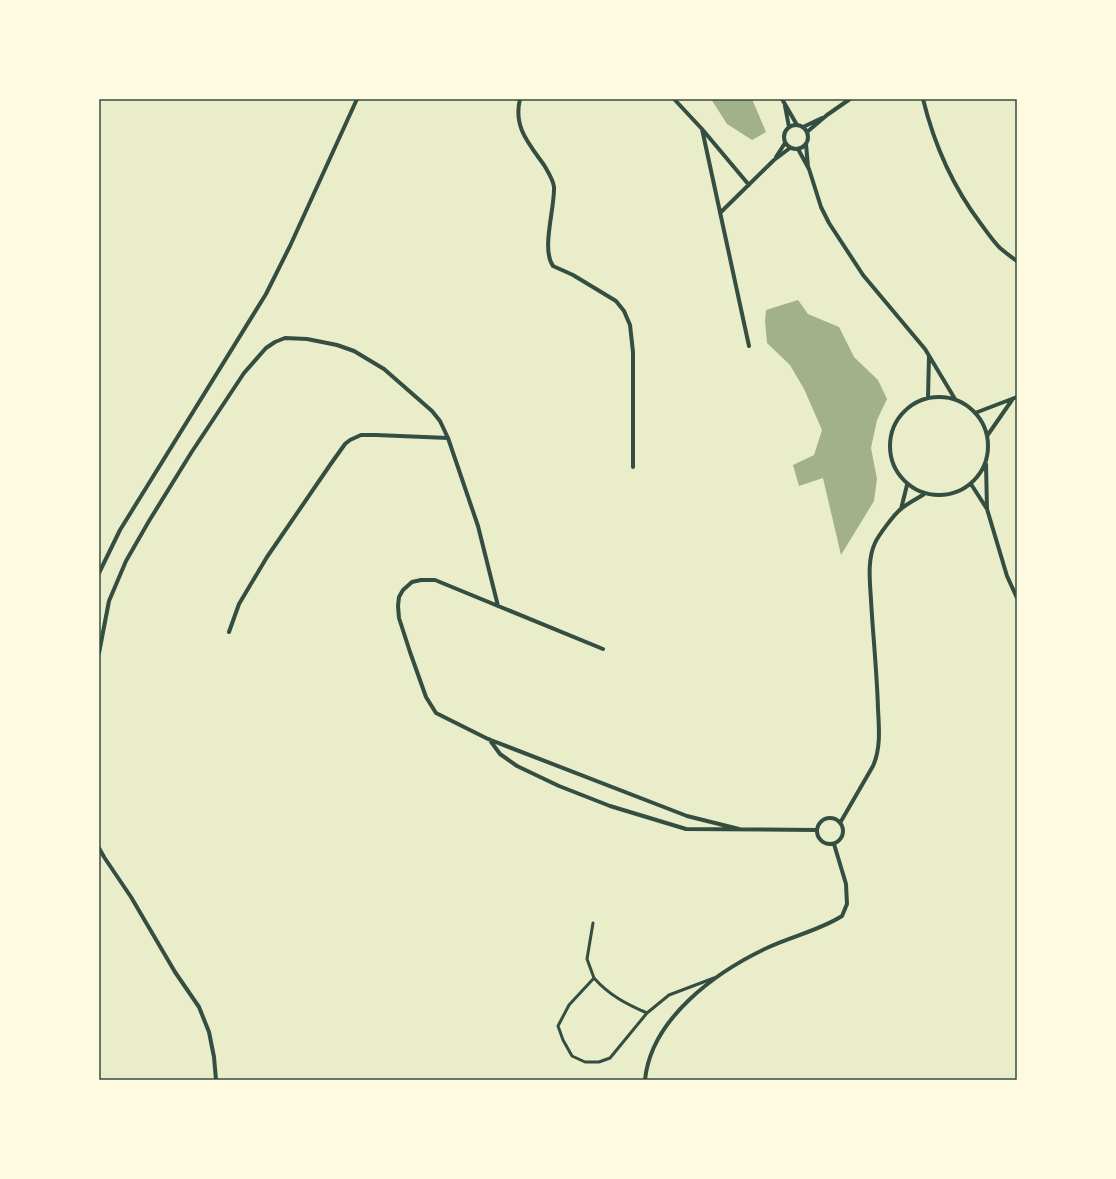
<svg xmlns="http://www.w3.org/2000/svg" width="1116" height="1179" viewBox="0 0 1116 1179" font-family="'PT Sans',sans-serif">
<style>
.water{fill:#a3b18a}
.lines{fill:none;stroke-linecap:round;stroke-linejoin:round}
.service{stroke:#344e41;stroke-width:3}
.minor{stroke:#344e41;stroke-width:4}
.neatline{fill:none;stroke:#344e41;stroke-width:1.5}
</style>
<rect width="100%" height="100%" fill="#e9edc9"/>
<path class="water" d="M 711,99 L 752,99 L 766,132 L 752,140 L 727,124 Z
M 798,300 L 808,314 L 839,327 L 854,357 L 878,380 L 887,399 L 877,420 L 871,448 L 877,479 L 874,501 L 841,555 L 823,478 L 799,486 L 793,465 L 814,455 L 822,430 L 804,389 L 790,365 L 767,343 L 765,321 L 766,310 Z"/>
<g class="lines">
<path class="service" d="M 593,923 L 587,959 L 594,978
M 647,1013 C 626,1004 609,995 594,978 L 569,1005 L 558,1026 L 563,1040 L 572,1056 L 585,1062 L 599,1062 L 610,1058 L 647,1013 L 669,995 L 714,978"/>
<path class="minor" d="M 520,99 C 513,127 529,144 544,165 C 548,172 553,179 554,187 C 555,208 541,249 553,266 L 573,275 L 616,301 L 624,311 L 630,325 L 633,352 L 633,467
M 674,99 L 702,129 L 749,185
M 782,99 L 797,125
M 923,99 C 934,144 953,187 981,224 C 987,232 993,241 1000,248 C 1006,253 1011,257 1017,261
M 785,106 L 789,127
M784 137a12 12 0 1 1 24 0a12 12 0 1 1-24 0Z
M 803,127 L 822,118
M 702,129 L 749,346
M 807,132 L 827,115 L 850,99
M 806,144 L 808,167
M 798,149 L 809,169 L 821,207 L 829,223 L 863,275 L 925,349 L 955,399
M 776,157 L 785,143
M 720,213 L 774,160 L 790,148
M890 446a49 49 0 1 1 98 0a49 49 0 1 1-98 0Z
M 928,398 L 929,356
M 975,413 L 1017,397
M 987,436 L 1012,400
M 986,464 L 987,509
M 971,484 L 987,509 L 1007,576 L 1017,598
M 901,509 L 907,485
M 99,573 L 120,530 L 266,294 L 290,246 L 357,99
M 229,632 L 239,604 L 267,557 L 330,465 L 345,444 L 350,440 L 361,435 L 376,435 L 448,438
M 603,649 L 435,580 L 421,580 L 412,582 L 403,590 L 399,597 L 398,606 L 399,618 L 410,652 L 426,697 L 436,713 L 488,739 L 687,816 L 739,829
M 99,653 L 109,601 L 126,561 L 149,521 L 191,453 L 244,373 L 266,348 L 275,342 L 285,338 L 307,339 L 337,345 L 354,351 L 384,369 L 432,411 L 440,421 L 448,438 L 478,526 L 498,606
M 489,739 L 500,754 L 517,766 L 559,786 L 610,806 L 686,829 L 817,830
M817 831a13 13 0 1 1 26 0a13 13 0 1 1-26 0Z
M 840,823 L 873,766 C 881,748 879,728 878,709 C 877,673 873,636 871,600 C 870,582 867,560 875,543 C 878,536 895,513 901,509 C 908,503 917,499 924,494
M 99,848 L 104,857 L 131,897 L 175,972 L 199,1007 L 209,1032 L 214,1057 L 216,1080
M 645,1080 C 651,1018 717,971 769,947 C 793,936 820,930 842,916 L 847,904 L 846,884 L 834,844"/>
</g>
<rect width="1116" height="1179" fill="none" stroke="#fefae0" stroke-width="200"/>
<rect x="100" y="100" width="916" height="979" class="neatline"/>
</svg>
